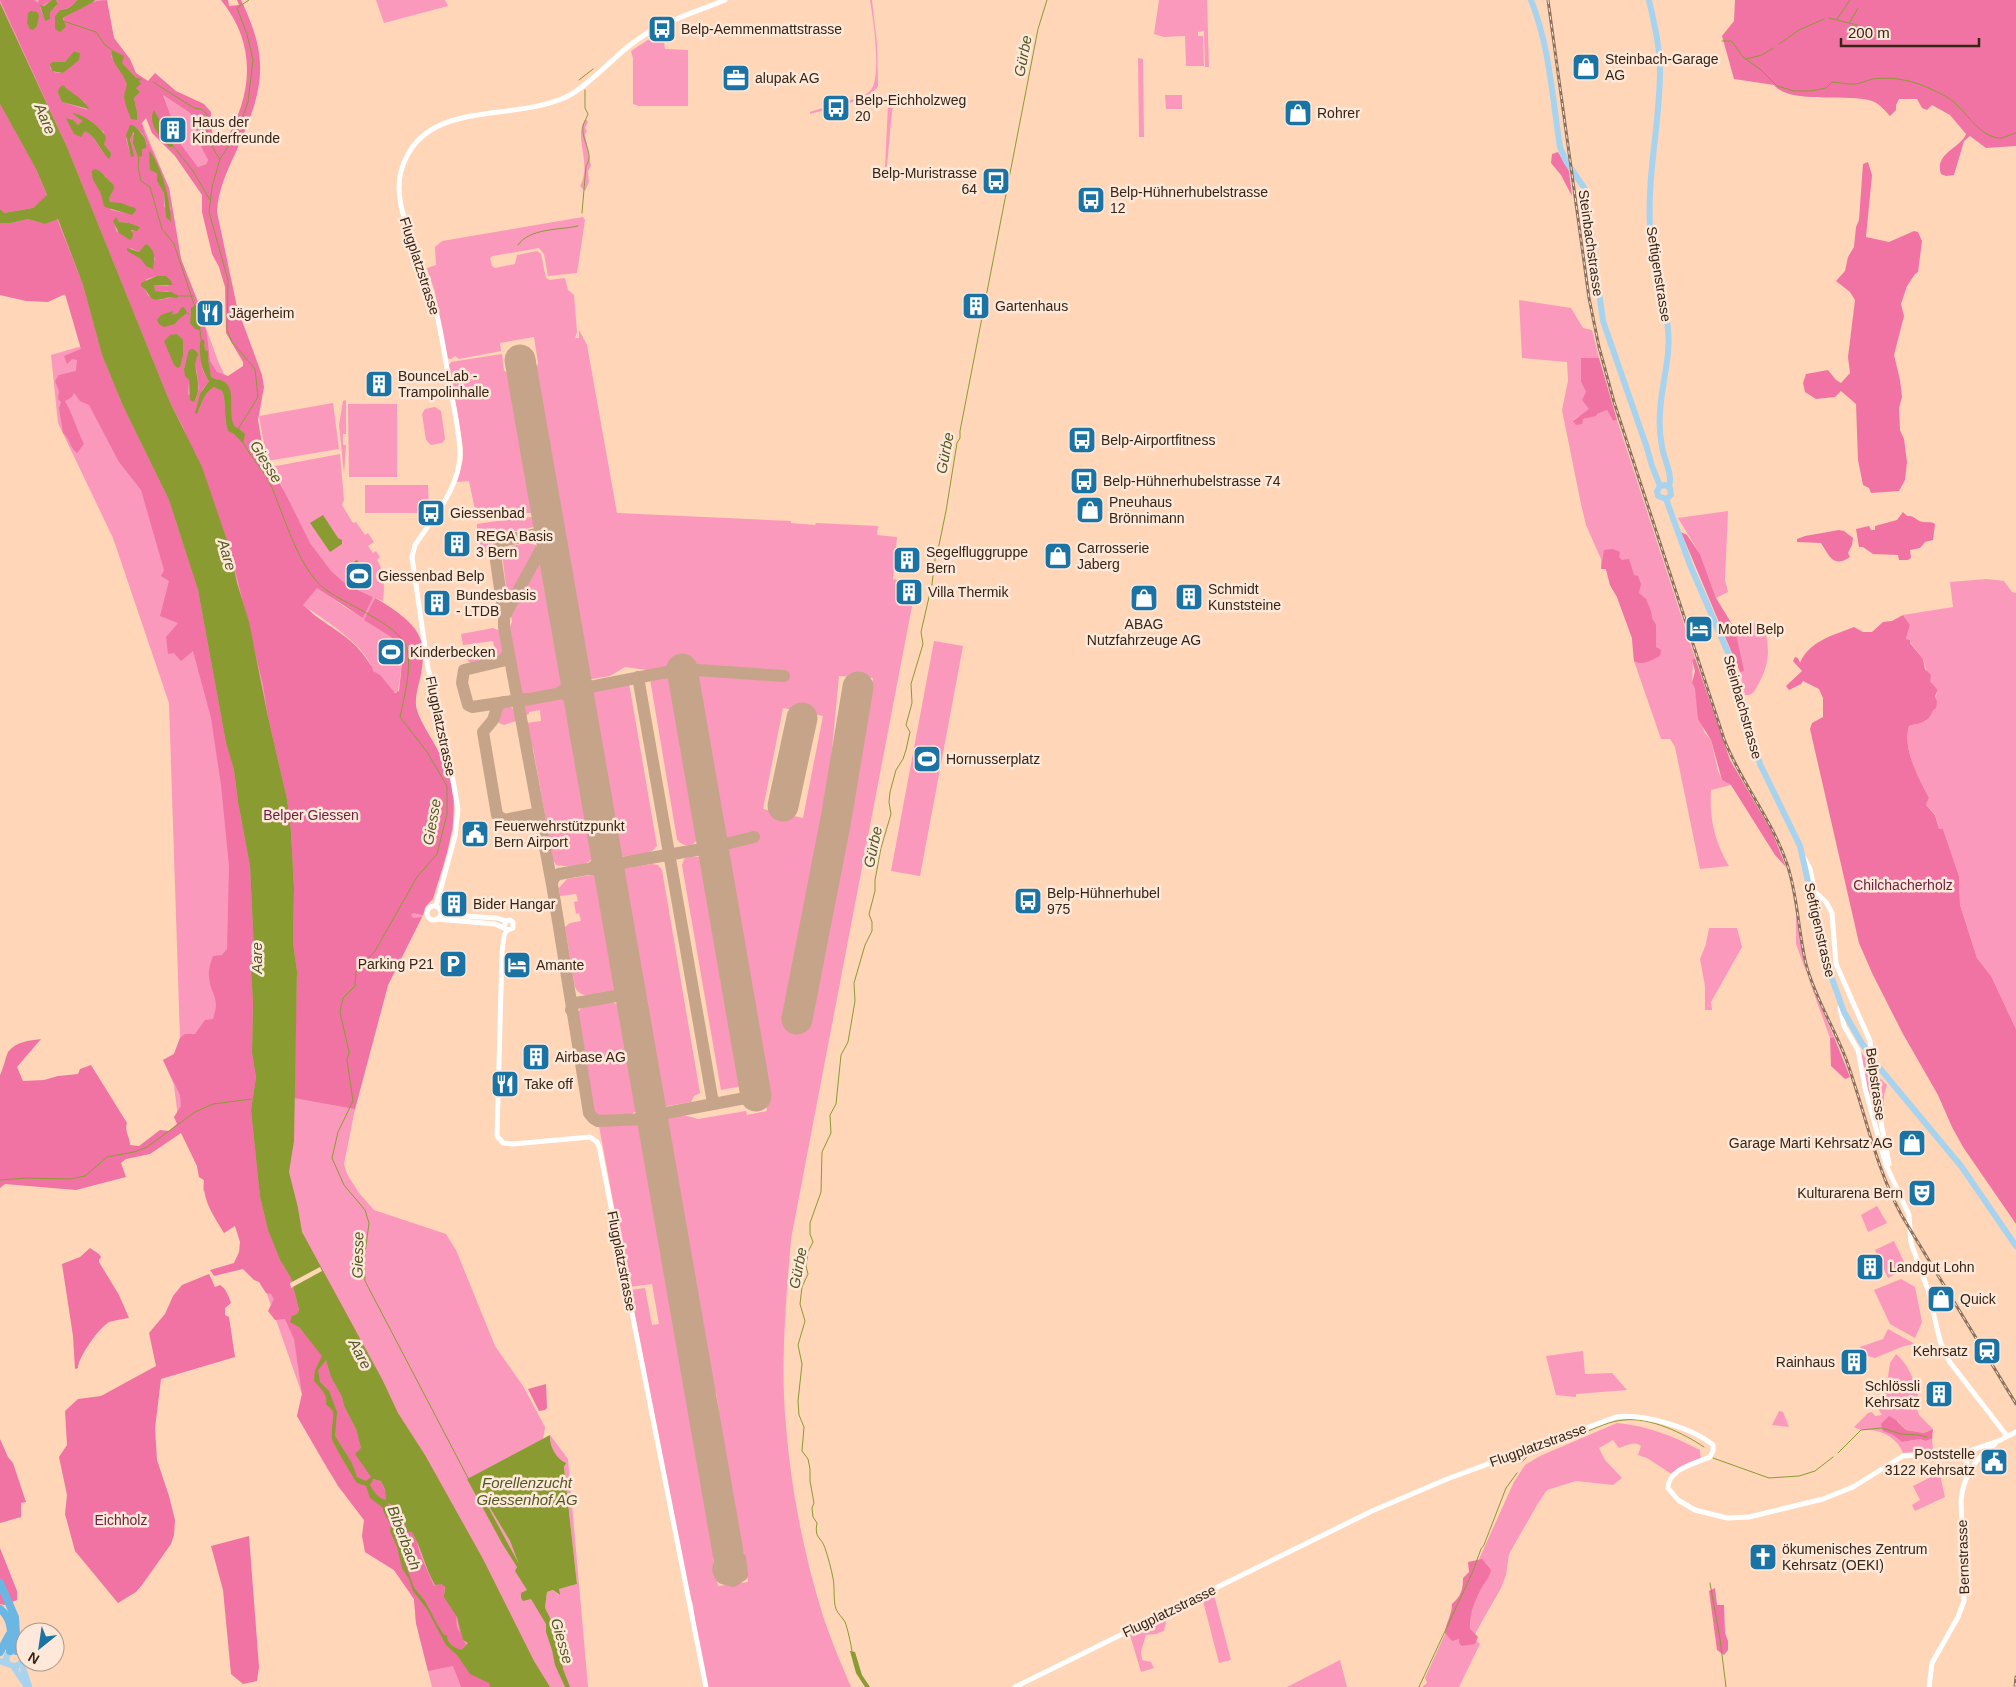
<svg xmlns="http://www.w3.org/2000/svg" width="2016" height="1687" viewBox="0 0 2016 1687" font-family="Arial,sans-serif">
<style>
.green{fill:#fa99bb;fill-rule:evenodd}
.forest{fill:#f073a3;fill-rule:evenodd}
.water{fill:#8a9b32;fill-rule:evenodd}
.pier{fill:#ffd6b8}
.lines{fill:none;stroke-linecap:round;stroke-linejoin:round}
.stream{stroke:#8a9b32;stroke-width:1}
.taxiway{stroke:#c6a48a;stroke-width:12}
.runway{stroke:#c6a48a;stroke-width:31}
.minor{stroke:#fff;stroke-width:5}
.major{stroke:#a7d3ef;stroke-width:6}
.highway{stroke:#6cb6e4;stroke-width:8}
.rail-casing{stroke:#8d715c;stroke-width:3}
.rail{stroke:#fde8d9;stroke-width:1;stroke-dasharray:4;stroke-linecap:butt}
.labels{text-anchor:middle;stroke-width:5;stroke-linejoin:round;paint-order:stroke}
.poi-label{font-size:14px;fill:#362415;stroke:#fde8d9;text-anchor:start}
.street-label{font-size:14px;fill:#362415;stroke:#fde8d9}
.park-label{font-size:14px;fill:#6b1d3f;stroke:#fde8d9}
.water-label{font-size:15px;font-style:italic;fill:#505924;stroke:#fde8d9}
</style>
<rect width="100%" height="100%" fill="#ffd6b8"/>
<path class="green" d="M 0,0 L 104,0 L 114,38 L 140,80 L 142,123 L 169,188 L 181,259 L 218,361 L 265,461 L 285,492 L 271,467 L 340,454 L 344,500 L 342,505 L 353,523 L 356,522 L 365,535 L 368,533 L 374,542 L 368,546 L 373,553 L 376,551 L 380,557 L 377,560 C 384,571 385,588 383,601 L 375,598 L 365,620 L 394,639 L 399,640 L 402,662 L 398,692 L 393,692 L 373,671 C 369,649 327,621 309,609 L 454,798 L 453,829 L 423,915 L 388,985 L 355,1109 L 344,1164 L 347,1174 L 359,1193 L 374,1210 L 446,1234 L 456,1250 L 495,1346 L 523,1386 L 545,1427 L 543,1439 L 471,1477 L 510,1541 L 520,1564 L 545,1607 L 547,1592 L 553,1590 L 559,1595 L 559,1589 L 577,1584 L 564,1467 L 565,1464 C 556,1459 549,1445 550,1435 L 568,1459 L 588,1687 L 474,1687 L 454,1667 L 461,1687 L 432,1687 L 416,1623 L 414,1599 L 394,1570 L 365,1552 L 364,1520 L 328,1470 L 297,1416 L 302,1394 L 261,1277 L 230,1215 L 203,1190 L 204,1180 L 199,1177 L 197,1166 L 179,1126 L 174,1085 L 163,1060 L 174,1054 L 180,1038 L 169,703 L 113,538 L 58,423 L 51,355 L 82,346 L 66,296 L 20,287 L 0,262 ZM 331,572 L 347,585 L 373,597 L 357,614 L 343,606 L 319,588 Z
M 376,0 L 445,0 L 448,6 L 384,23 Z
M 870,0 L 872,0 L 877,44 L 878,86 C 870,101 827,109 810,114 L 810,112 C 824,107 858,100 869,92 C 883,81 873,18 870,0 Z
M 1159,0 L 1207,0 L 1209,67 L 1205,67 L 1204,31 L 1198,32 L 1198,36 L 1203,36 L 1204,66 L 1186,66 L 1185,36 L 1164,37 L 1154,34 Z
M 660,32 L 663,34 L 665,49 L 688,50 L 688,106 L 639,106 L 633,104 L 633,58 L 631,51 Z
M 1138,58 L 1143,59 L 1144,137 L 1139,137 Z
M 897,91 L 892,111 L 887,166 L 885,168 L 888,105 L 890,96 Z
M 163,95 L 190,113 L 195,121 L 199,143 L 208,160 L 206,164 L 198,167 L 180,143 L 171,137 L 167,125 L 172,119 Z
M 1165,95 L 1182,95 L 1182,109 L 1166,109 Z
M 586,119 L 588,122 L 585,128 L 587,131 L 585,135 L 591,166 L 588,171 L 589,182 L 585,191 L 580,186 C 593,163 572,136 586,119 Z
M 583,217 L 585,220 L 577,273 L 548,276 L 544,254 L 539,248 L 493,256 L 490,258 L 492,266 L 495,268 L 515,264 L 517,255 L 537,251 L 541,254 L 546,278 L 550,280 L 565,278 L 568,290 L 574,295 L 577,332 L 575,338 L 579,338 L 579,330 L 587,345 L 617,513 L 791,521 L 791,523 L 815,525 L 816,523 L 878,526 L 877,535 L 897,537 L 893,579 L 907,582 L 903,604 L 912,606 L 791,1239 C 786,1301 780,1364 786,1426 C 791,1490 804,1555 823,1616 C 831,1640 841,1664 851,1687 L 708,1687 L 695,1622 L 693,1604 L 690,1597 L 630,1290 L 645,1288 L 652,1325 L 659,1324 L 652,1284 L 629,1287 L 599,1126 L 638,1123 L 641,1124 L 644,1130 L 687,1383 L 690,1416 L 693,1416 L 717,1551 L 713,1558 L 718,1586 L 748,1582 L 744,1552 L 737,1545 L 714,1412 L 719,1411 L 716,1392 L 710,1386 L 663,1116 L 683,1115 L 698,1119 L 746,1111 L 747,1115 L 767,1111 L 691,674 L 783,679 L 784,672 L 680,664 L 647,670 L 625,667 L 610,676 L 586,680 L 558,519 L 561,516 L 557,514 L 534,376 L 538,363 L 534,337 L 500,343 L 501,351 L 459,359 L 455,356 L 451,359 L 447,358 L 435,292 L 427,268 L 436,265 L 435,247 L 442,241 ZM 839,676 L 873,678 L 808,1030 L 787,1025 L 825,821 ZM 783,708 L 823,716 L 803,818 L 763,809 Z
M 1519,300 L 1571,308 L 1583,328 L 1592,330 L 1599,358 L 1581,358 L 1581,382 L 1586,392 L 1590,410 L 1573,420 L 1583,419 L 1607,410 L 1613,421 L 1617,420 L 1695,658 L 1692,660 C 1694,670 1690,681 1695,689 L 1704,732 L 1711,740 L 1718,771 L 1722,780 L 1731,785 L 1711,790 C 1709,818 1715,843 1729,866 L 1700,869 L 1675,747 L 1670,739 L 1661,739 L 1634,661 L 1632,638 L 1617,597 L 1610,585 L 1606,569 L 1601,569 L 1601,559 L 1586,525 L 1581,504 L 1562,410 L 1568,381 L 1567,362 L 1522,358 Z
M 502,354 L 504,370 L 513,380 L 536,513 L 517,513 L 493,518 L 491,513 L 486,514 L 487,517 L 477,519 L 469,481 L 457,482 L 463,459 L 463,447 L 449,365 L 451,362 Z
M 346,400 L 346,434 L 343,434 L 343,445 L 346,445 L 344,474 L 339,425 L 343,401 Z
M 333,403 L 339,449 L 267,461 L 259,416 Z
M 348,404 L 397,404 L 397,477 L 349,477 Z
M 435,407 L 441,411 L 445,439 L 442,443 L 431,445 L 426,440 L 422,414 L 425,409 Z
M 365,485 L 428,485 L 429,513 L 365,513 Z
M 1728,511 L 1725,580 L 1728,592 L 1716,598 L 1700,554 L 1678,518 Z
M 534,517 L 537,520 L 536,526 C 516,533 496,529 488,552 L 482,553 L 477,531 L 477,524 L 517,518 Z
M 528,543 L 536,545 L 536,552 L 508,602 L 502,554 L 510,546 Z
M 543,553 L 565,683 L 558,689 L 528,695 L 523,694 L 517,688 L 508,630 L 512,622 L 510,611 Z
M 1987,579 L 2004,581 L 2012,592 L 2016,593 L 2016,1029 L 1991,976 L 1977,958 L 1960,905 L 1959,876 L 1943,829 L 1939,829 L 1935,814 L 1926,805 L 1929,798 C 1919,778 1902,749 1909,726 L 1926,721 L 1929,718 L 1938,690 L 1930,681 L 1923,659 L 1910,642 L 1909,640 L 1906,639 L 1910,625 L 1903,615 L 1953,607 L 1950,582 Z
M 1756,622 L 1761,632 L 1765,631 C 1770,650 1769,665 1759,683 C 1756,688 1755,693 1749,695 L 1745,695 L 1740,672 L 1743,671 L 1735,629 Z
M 493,628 L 501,631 L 504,656 C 498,661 476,665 469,662 L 465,655 L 495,650 L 493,641 L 463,645 L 461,634 Z
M 934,641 L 963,646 L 920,876 L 891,871 Z
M 670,674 L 698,833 C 699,846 684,850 677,839 L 650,679 Z
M 629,683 L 657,846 L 650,853 L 618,857 L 588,689 Z
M 560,696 L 566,698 L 569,704 L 595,854 C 591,867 568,867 556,865 L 553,860 L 533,748 L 529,744 L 526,723 L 541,721 L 540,710 L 529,712 L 529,714 L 524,716 L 523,707 L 528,702 Z
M 509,706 L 516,711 L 516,721 L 504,725 L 499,723 L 498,715 L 504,707 Z
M 691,856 L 699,857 L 703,864 L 742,1086 L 721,1090 L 682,865 L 684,859 Z
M 652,864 L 658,865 L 662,870 L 700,1093 L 694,1096 L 691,1102 L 661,1107 L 620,869 Z
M 591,875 L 598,878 L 600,884 L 618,984 L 613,991 C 601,994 581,1001 575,987 L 565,927 L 570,923 L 581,921 L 579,913 L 576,914 L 574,902 L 578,901 L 576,894 L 560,896 L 559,888 L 567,879 Z
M 1796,912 L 1806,972 L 1834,1037 L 1830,1038 L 1796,944 Z
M 1709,928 L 1737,928 L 1742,947 L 1711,1002 L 1712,1010 L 1705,1010 L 1705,986 L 1700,959 L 1706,944 Z
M 612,1002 L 619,1005 L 623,1012 L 639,1105 L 637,1111 L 629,1115 L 602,1118 L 596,1116 L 592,1112 L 575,1016 L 581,1008 Z
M 1861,1052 L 1870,1064 L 1878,1122 L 1877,1124 L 1867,1087 Z
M 1876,1074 L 1887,1085 L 1884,1095 L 1883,1123 Z
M 1877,1206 L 1887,1223 L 1868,1232 L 1861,1215 Z
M 1894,1241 L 1907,1268 L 1888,1278 L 1875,1250 Z
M 1901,1279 L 1915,1287 L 1922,1322 L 1915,1338 L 1890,1324 L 1874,1290 Z
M 1888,1329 L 1915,1344 L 1904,1346 L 1875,1358 L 1868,1356 L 1860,1347 L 1883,1339 Z
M 1583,1351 L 1585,1374 L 1612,1373 L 1627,1390 L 1576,1394 L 1576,1397 L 1556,1395 L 1546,1356 Z
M 1896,1354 C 1911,1366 1918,1390 1920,1407 L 1917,1409 L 1919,1415 L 1933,1429 L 1924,1433 L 1906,1430 L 1897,1420 L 1893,1435 L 1902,1442 L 1920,1439 L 1925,1441 L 1932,1439 L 1933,1450 L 1903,1453 C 1898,1440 1885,1431 1870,1430 C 1864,1430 1860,1431 1854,1427 L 1868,1413 L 1872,1412 L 1875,1416 L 1882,1415 L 1876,1405 L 1886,1390 L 1890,1363 Z
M 1779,1411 L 1783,1412 L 1789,1427 L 1772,1425 Z
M 1617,1423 C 1649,1426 1672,1436 1700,1450 L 1701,1462 L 1673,1475 L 1647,1458 L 1638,1455 L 1641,1446 C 1635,1440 1626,1446 1619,1448 L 1613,1440 L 1599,1448 L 1605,1460 L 1622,1478 L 1613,1485 L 1576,1481 L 1547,1490 L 1537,1505 L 1509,1554 L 1506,1575 L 1501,1588 L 1476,1632 L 1474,1639 L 1480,1644 L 1459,1687 L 1422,1687 L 1427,1683 L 1425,1678 L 1514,1482 L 1525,1465 L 1540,1456 Z
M 1940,1475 L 1945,1497 L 1915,1511 L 1912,1505 L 1920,1500 L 1913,1486 L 1931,1477 Z
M 1213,1591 L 1231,1660 L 1219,1663 L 1203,1601 L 1204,1596 Z
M 1164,1618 L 1166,1623 L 1164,1631 L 1156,1634 L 1146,1635 L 1141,1651 L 1142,1660 L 1151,1662 L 1154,1668 L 1141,1672 L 1130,1635 Z
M 1340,1660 L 1347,1687 L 1287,1687 Z"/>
<path class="forest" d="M 0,0 L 34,0 L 38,3 L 39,0 L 52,0 L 40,7 L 45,20 L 50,17 L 50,11 L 56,7 L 58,2 L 56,0 L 77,0 C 71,7 69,8 60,10 L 55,16 L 64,22 L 64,17 C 78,9 91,0 107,0 L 114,38 L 130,59 L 136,73 L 148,81 L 155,73 L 176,91 L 204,104 L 211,112 C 211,123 210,143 223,145 L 225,142 C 253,93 257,45 221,0 L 228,0 L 229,6 L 239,5 L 237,0 L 241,0 C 272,64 262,92 235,154 C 226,173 218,191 217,212 L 237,307 L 262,375 L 264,387 L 258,420 L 265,461 L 271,467 L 285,493 L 310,543 L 331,571 L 347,585 L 373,597 L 363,618 L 317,588 L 303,605 C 325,627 350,633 368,661 C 370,665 373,666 373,671 L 380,675 L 395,693 L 399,691 L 402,662 L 399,640 L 394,639 L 364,620 L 375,598 C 383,602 390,607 397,612 C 418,628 426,640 422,667 C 421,680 415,692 416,705 C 417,719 438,747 444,762 C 465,811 447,852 433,899 L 425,907 L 423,915 L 413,913 L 411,915 L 413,918 L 422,917 L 388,985 L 355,1109 L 294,1098 L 297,971 L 293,943 L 294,888 L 291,832 L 287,799 L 268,717 L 263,685 L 230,549 L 183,427 L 169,400 L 67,147 ZM 74,51 L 80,53 L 63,73 C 57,73 53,73 50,68 L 53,62 L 65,62 ZM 117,52 L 122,63 L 136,79 L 136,88 L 140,92 L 134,98 L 137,112 L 137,120 L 124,98 L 127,88 L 126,81 L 111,56 ZM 65,87 L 69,93 L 85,102 L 87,110 L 62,102 L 58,93 ZM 163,95 L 190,113 L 195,121 L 199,143 L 208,160 L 206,164 L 198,167 L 180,143 L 171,137 L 167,125 L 172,119 ZM 72,113 L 90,121 L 104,132 L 104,144 L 111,153 L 104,154 L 92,136 L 85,130 L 83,134 L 69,117 L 78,125 L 82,121 ZM 146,118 L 152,133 L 175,156 L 202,195 L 202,212 L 212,254 L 219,267 L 225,287 L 226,333 L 243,362 L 243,366 L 228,376 L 217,372 L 210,361 L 207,335 L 200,307 L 181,259 L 169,188 L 145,134 L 142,123 ZM 133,125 L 143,134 L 147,144 L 142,149 L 132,132 C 128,140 133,148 131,156 L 126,139 ZM 149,153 L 152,155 L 164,183 L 171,210 L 164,207 L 164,193 L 157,181 L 157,173 L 151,167 ZM 105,175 L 112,193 L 109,199 L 110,202 L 131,206 L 129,214 L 111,210 L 99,191 ZM 116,218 L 119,222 L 129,223 L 140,227 L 124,236 L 116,231 L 114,221 ZM 131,248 L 139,252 L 142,249 L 155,258 L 153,264 L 127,251 ZM 157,276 L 169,286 L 154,285 L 155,291 L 168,291 L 173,297 L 160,300 L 148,296 L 145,289 L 146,279 ZM 191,308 L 200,309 L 203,322 L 201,326 L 190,318 ZM 205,344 L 205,350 L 208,351 L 208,358 L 211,378 L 223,381 L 231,396 L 231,422 L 235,428 L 242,431 L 244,438 L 228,431 C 223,417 227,404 222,391 L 214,387 C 202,393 203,404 197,414 L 202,390 L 209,381 C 200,371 202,362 200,350 ZM 195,359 L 199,388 L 196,399 L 188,394 L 189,380 L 184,369 L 186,362 Z
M 1735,0 L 2016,0 L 2016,146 L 1986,148 L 1970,136 L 1964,141 L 1954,175 L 1946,176 L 1941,174 C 1934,153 1961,148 1966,134 L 1950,115 L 1932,105 L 1927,110 L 1922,108 L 1917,99 L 1899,99 L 1896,105 L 1896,110 L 1890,116 C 1885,111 1879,103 1872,101 C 1848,93 1790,105 1774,85 L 1734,79 L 1722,36 L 1734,21 Z
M 0,104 L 36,169 L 47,196 L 33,208 L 3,213 L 0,209 Z
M 1558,152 L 1569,171 L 1572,196 L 1561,175 L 1551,163 L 1552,154 Z
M 1868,162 L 1872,175 L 1866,237 L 1889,242 L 1914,231 L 1918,232 L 1922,241 L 1918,272 L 1915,274 L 1907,286 L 1901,304 L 1904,316 L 1894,355 L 1900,380 L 1902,397 L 1899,408 L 1900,430 L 1904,439 L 1907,462 L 1905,480 L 1899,491 L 1871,493 L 1869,488 L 1863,485 L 1858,460 L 1856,404 L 1841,391 L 1835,397 L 1816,399 L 1805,392 L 1803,383 L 1806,374 L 1828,370 L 1836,380 L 1841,383 L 1850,373 L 1848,357 L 1855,300 L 1850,292 L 1836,281 L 1845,271 L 1848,257 L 1854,247 L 1856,227 L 1859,220 L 1863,164 Z
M 28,219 L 45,224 L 57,219 L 83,285 L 102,355 L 123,406 L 169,500 L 198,590 L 226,743 L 234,770 L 238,802 L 250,866 L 254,951 L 251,970 L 253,1003 L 252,1053 L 256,1077 L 251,1110 L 260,1197 L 268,1230 L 280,1260 L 291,1278 L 299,1311 L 297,1314 L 294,1315 L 299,1327 L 326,1360 L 331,1377 L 342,1397 L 344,1406 L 356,1429 L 361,1448 L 361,1462 L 373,1479 L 381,1481 L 390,1504 C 399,1509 401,1519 404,1529 L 413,1528 L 420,1554 L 434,1586 L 445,1581 L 444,1593 L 458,1608 C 456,1616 455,1626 460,1633 L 457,1617 L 463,1640 L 466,1644 L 461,1650 L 489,1683 L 490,1687 L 461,1687 L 453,1666 L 428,1671 L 416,1623 L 414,1599 L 394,1570 L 365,1552 L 362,1536 L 364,1520 L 338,1486 L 297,1416 L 302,1394 L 294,1339 L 285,1319 L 275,1320 L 268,1311 L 274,1299 L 271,1294 L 266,1293 L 259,1282 L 254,1280 L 243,1269 L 214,1276 L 210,1270 L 234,1263 L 239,1252 L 240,1242 L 235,1226 L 224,1233 C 214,1216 202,1200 204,1180 L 199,1177 L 197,1166 L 181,1133 L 150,1154 L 126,1159 L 121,1163 L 126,1177 L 76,1190 L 5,1184 L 0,1188 L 0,1075 C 3,1070 6,1056 8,1052 C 17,1041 28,1041 41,1039 L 17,1067 L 23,1081 L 44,1080 L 58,1076 L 78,1074 L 80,1069 L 91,1065 L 127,1123 C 124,1131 130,1137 130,1145 L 139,1146 L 160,1130 L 169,1131 L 177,1124 L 174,1117 L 181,1106 L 180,1095 L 163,1060 L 174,1054 L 180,1038 L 185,1034 L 195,1034 L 205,1020 L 213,1019 C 221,995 210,996 209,976 C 208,969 211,962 213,956 L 222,955 L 227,949 L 229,866 L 221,785 L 211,718 L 193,651 L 181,661 L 174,653 L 168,654 L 166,637 L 178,623 L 160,616 L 169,581 L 161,576 L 164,570 L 141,490 L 119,462 L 89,405 L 80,401 L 74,393 L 72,397 L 65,401 C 73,415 77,430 84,444 L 77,453 C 68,445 71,440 63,433 L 59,408 L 61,402 L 58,399 L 59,391 L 55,381 L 59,375 L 76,371 L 77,360 L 72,359 L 67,364 L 64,356 L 81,349 L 65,294 L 48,302 L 26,301 L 0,295 L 0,223 L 11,223 Z
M 1581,358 L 1599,358 L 1617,420 L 1613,421 L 1607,410 L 1597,414 L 1596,416 L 1583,419 L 1582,424 L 1576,425 L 1573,421 L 1589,409 L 1582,400 L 1586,392 L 1581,382 Z
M 1903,512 L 1907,516 C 1915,515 1916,521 1923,522 C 1928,523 1930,521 1935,524 L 1933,540 L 1925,542 L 1920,548 L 1910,550 L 1911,558 L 1908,560 L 1899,560 L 1898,555 L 1873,554 L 1863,547 L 1859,547 L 1856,529 L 1869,526 L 1871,530 L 1875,530 L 1875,526 L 1897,520 Z
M 1839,530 L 1844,531 L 1853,538 L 1852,545 L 1848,553 L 1850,557 C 1833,568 1830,557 1821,543 L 1797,542 L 1797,539 L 1805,536 Z
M 1681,532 L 1687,535 L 1700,554 L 1716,598 L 1735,629 L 1744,671 L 1740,672 Z
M 1613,549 L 1620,552 L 1619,557 L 1622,560 L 1629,559 L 1634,575 L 1638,576 L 1641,584 L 1639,593 L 1646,599 L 1651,611 L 1652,618 L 1656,625 L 1656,647 L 1661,650 L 1660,656 C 1651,660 1643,666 1634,661 L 1632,638 L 1617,597 L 1610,585 L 1606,569 L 1601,569 L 1604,550 Z
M 1903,615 L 1910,625 L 1906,639 L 1910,640 L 1910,643 L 1923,659 L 1925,669 L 1931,675 L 1930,681 L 1938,690 L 1935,696 L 1937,702 L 1936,708 C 1931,711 1932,714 1929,718 C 1925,723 1915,724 1909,726 C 1902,749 1919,778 1929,798 L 1926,805 L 1935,815 L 1939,829 L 1943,829 L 1959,876 L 1960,905 L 1977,958 L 1991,976 L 2016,1029 L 2016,1224 L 1963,1147 L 1952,1127 L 1938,1095 L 1903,1034 L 1873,975 L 1859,943 L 1810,729 L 1812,723 L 1823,717 L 1823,698 L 1819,689 L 1803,681 L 1801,684 L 1789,690 L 1786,686 L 1802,671 L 1793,661 L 1795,657 L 1798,658 L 1800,663 C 1809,641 1834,635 1854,627 L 1863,632 L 1872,632 L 1883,622 L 1892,621 Z
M 1695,658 L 1730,760 L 1772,832 L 1786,867 L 1775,855 L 1731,785 L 1722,780 L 1711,740 L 1698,719 L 1695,689 L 1692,683 L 1695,671 L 1692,660 Z
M 1834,1037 L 1850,1077 L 1845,1079 L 1831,1066 L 1830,1038 Z
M 90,1248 L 99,1254 L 101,1257 L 99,1260 L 99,1262 L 119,1295 L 129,1318 C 123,1319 115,1320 109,1322 C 99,1328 78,1357 78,1368 L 75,1369 L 73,1336 L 62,1264 L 80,1257 Z
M 209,1274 L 215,1287 L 220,1285 C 226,1288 229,1297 231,1303 L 225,1308 L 225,1315 L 229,1317 L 235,1357 L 161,1379 L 155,1428 L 157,1460 L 169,1496 L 175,1520 L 174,1535 L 171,1544 L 142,1585 L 136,1592 L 118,1603 L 75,1551 L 65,1514 L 67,1495 L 59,1457 L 67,1445 L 65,1411 L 78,1399 L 101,1396 L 156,1366 L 149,1333 L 165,1314 L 173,1296 L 182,1285 Z
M 546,1384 L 547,1408 L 545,1410 L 539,1411 L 528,1389 Z
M 1889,1416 L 1896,1420 L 1906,1430 L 1924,1433 L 1933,1429 L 1932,1439 L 1925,1441 L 1920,1439 L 1902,1442 L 1893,1435 L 1883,1431 L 1881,1424 Z
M 0,1439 L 8,1457 L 13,1463 L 26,1502 L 21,1503 L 21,1517 L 0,1523 Z
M 249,1536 L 259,1667 L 257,1681 L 243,1684 L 231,1674 L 223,1590 L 211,1546 Z
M 0,1548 L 17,1591 L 17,1600 L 4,1605 L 0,1604 Z
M 1482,1559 L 1491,1570 C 1490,1576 1486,1581 1482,1587 C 1475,1600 1469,1614 1470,1629 L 1478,1637 L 1475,1644 L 1462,1646 L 1459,1643 L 1459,1639 L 1452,1641 L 1445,1633 C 1446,1622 1452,1615 1452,1604 C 1461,1596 1463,1590 1463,1578 L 1469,1572 L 1468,1562 Z
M 1715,1588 L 1717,1605 L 1724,1605 L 1725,1633 L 1728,1641 L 1728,1650 L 1724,1655 L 1717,1650 L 1709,1591 Z"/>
<path class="water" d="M 52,0 L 56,0 L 58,4 L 50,12 L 50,19 L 45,21 L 40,5 L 44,6 Z
M 77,0 L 95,0 C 92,4 71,13 64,17 L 63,19 L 66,27 L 60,32 L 55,29 L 55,16 L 60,10 C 69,9 71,7 77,0 Z
M 0,3 L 67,147 L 169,400 L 202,467 L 230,549 L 237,583 L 249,622 L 268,717 L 287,799 L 291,832 L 294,888 L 293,943 L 297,971 L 294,1141 L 289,1172 L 298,1208 L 302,1232 L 382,1379 L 398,1413 L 425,1455 L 483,1559 L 534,1661 L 550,1687 L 490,1687 L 489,1683 L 470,1674 L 457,1655 L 446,1645 L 427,1609 L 413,1591 L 409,1579 L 402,1568 L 397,1547 L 390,1531 L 391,1525 L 383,1511 L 383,1508 L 370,1498 L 366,1486 L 357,1483 C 353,1477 332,1442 332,1439 C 331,1429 334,1420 333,1411 L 326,1404 C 328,1394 320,1388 314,1381 L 315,1370 L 322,1356 L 299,1327 L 290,1322 L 292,1316 L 297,1314 L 299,1310 L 291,1278 L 280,1260 L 268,1230 L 260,1197 L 251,1110 L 256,1077 L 252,1053 L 253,1003 L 251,970 L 254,951 L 250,866 L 238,802 L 234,770 L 226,743 L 198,590 L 169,500 L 123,406 L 102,355 L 83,285 L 58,219 L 45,224 L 28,219 L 11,223 L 0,223 L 0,209 L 4,213 L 33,208 L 47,195 L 36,169 L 0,104 ZM 326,1360 L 331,1377 L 342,1397 L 344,1406 L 356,1429 L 361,1448 L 355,1454 L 371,1477 L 366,1481 L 357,1477 L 352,1463 L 335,1436 L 337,1412 L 329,1391 L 320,1382 L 318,1370 ZM 373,1479 L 381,1481 L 385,1490 L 386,1500 C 379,1499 373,1491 370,1485 ZM 388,1503 C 398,1507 405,1522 407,1532 L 412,1532 C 422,1549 425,1568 435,1585 L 442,1584 L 445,1587 L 444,1597 L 457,1617 L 463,1640 L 468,1643 L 461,1650 C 454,1648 446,1643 447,1635 L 444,1635 L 437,1624 L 425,1601 L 414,1588 L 403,1557 L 402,1542 L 394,1531 L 395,1522 L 388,1512 Z
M 31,11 L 37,12 L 39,15 L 37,26 L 33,30 L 30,29 L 27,23 L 28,13 Z
M 112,50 L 124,56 L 122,63 L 136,78 L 142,79 L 139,81 L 141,84 L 136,88 L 140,92 L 134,98 L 137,112 L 137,120 L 131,119 C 128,112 125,104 124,97 C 124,91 128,88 126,82 C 122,71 110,62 112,50 Z
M 74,51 L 80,53 L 79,60 L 63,73 L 52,71 L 50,64 L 53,62 L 65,62 Z
M 63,85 C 71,94 84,98 89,109 L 62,102 L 58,93 L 59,88 Z
M 154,110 L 174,147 L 169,147 C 160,137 147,123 154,110 Z
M 72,113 C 83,114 103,128 106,138 L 104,144 L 111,153 L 110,158 L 109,159 C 100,151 96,136 85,131 L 81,137 L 74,134 L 66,118 L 73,120 L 78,125 L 82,121 Z
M 130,125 L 133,125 C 140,131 148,139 146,148 L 142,149 L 142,156 L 138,157 L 133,143 L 134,133 L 133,132 L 130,139 L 134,156 L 131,157 L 126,135 Z
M 150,151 C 162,169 171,201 171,222 L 166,217 L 164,193 L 157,181 L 157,173 L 150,170 L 149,153 Z
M 95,169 C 105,173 105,179 113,184 L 114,188 L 109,199 L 110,202 L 121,203 L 135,208 L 136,210 L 132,215 L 105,207 C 102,203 103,199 101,195 C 98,185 91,182 92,171 Z
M 116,217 L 119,222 L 129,223 L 140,227 L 137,231 L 131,230 L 133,234 L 132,238 L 130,240 L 119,233 L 113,221 Z
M 146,244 C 157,252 154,258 153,269 L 146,266 L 141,259 L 127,251 L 127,248 L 139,252 Z
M 157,276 L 166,276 L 172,282 L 172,285 L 154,285 L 155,291 L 171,292 L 179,296 L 176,298 C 167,295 159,303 151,298 L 145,289 L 141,286 L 141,283 Z
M 195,305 C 203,310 203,322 200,330 L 195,329 L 190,323 L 191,308 Z
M 184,307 L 187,313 L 179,319 L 175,324 L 164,327 L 159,324 L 157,320 L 161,315 L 173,311 L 172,315 L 178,313 L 181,308 Z
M 177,334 L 183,340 L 183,355 L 180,367 L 178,368 L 174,365 L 164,341 L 170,335 Z
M 201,339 L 204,340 L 205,350 L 208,351 L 208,358 L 211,377 C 215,380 220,379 223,381 C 238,389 226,413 235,427 L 238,428 L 245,434 L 243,443 L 234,434 L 228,431 C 223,416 227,403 222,391 L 214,387 C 203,393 202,404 197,414 L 195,413 L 200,394 L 209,381 C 201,371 198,351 201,339 Z
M 192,349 L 195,350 L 198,354 C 190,371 205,383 194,402 L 190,400 L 189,380 L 185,376 L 184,369 L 189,350 Z
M 323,515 L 338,538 L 342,540 L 342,544 L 330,552 L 310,523 Z
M 357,560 L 367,575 L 359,580 L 349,565 Z
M 550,1435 C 549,1445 556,1459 566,1463 L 564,1467 L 577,1584 L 559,1589 L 560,1595 L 553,1590 L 547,1592 L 545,1608 L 557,1632 L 563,1669 L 570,1687 L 565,1687 L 555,1665 L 552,1650 L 546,1632 L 546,1624 L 531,1599 L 523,1601 L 521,1598 L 521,1593 L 527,1590 L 515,1571 L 517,1567 L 503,1545 L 467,1479 ZM 487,1505 L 490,1508 L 510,1541 L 519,1564 Z
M 850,1651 L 855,1652 L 862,1675 L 870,1687 L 865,1687 L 856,1673 Z"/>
<path class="pier" d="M 320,1267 L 322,1271 L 291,1288 L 290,1283 Z"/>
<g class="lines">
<path class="stream" d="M 1829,18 L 1857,25
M 1837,19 L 1850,0
M 63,21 L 96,32 L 105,45 L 112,50
M 1850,22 L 1858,8
M 1722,41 L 1731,41 L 1733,43 L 1743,57 L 1761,70 L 1777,86 L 1794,91 L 1811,91 L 1826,88 L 1832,82 C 1839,82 1847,85 1854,84 C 1861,84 1867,80 1873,79 C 1900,75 1927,85 1950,99 C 1966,110 1979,138 2001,138 C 2006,137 2012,134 2016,133
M 1779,44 L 1799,30 L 1824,19
M 1746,59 L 1762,55 L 1773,48
M 579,80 L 593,69
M 153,82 L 194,108 L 201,109 L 207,114 C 205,132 209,144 220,159
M 174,147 L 193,171 L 210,200
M 139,155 L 138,167 L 141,181 L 150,187 L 162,229 L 174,244 L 195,307
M 582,213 L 586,166 C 595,154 581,141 583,126 C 584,122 587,117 588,114 L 585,108 L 585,90
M 518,245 C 529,228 560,230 578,226
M 179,296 L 193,296
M 187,313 L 189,314
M 200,330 L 201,339
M 238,429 L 258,397 L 255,369 L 232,342 L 227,330 L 228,280 L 209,212 L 212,187 L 220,159 L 238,131 L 248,102 L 253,60 L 247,34 L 237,8 L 249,0
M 243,442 C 250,457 263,469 270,483 C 284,515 298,569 326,590 C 347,605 397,624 406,646 C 413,664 404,698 400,717 L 427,752 L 447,786 L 447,814 L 437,854 L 417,877 L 375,951 L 356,971 L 355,986 L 343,998 L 340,1012 L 349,1052 L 347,1060 L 353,1101 L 338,1132 L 332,1158 L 344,1185 L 365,1210 L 369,1223 L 364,1261 L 365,1281 L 468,1478
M 0,1180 L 26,1178 L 70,1179 L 85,1176 L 107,1157 L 134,1152 L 147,1147 L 195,1112 L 213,1104 L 252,1099
M 1583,1433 C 1596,1428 1610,1421 1624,1420 C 1650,1417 1683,1433 1704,1447
M 1838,1453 L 1861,1430 L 1882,1428 L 1901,1434 L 1919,1435 L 1927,1437
M 1713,1458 L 1769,1478 L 1799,1476 L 1815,1471 L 1833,1457
M 1522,1462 L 1532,1452 L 1577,1435
M 1710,1583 L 1720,1639 L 1726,1687
M 852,1652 C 852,1648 847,1626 845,1622 C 843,1618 838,1614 836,1609 C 833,1600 835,1588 833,1578 C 831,1568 828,1557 825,1548 C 821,1536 814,1539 817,1523 L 813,1517 L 812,1508 L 814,1503 L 810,1481 L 810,1469 L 808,1459 L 802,1451 L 804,1427 L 799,1415 L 798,1401 L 802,1364 L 798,1345 L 805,1321 L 800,1304 L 802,1287 L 808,1274 L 806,1266 L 808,1252 L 813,1242 L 810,1234 L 810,1223 L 821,1192 L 822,1152 L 831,1133 L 830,1115 L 836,1104 L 841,1055 L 848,1042 L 855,1001 L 854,983 L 865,945 L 872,931 L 872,922 L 869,914 L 875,891 L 875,880 L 881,848 L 891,814 L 889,802 L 890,792 L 896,770 L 903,759 L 906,750 L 910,732 L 906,725 L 912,703 L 911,684 L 923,644 L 921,632 L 932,584 L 936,551 L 939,545 L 946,511 L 957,443 L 960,438 L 960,431 L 1038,29 L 1047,0
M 1419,1687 L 1473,1571 L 1481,1549 L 1484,1545 L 1506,1488 L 1517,1473"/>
<path class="taxiway" d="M 537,534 L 545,528 L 547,517
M 552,545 L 547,537 L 537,534 L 506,540 L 499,545 L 495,554 L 504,617 L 504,627 L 553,890 L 589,1113 L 593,1118 L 598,1121 L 645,1119 L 652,1125 L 655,1138
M 504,617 L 540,551
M 508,654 L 502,661 L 464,670 L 462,683 L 468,705 L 472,707 L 526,699
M 638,677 L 713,1103
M 561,692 L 572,683 L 574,670
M 559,693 L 682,669 L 784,676
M 519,701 L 562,693 L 574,698 L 581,709
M 503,702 L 498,705 L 493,720 L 483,732 L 497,815 L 504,820 L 535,814 L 538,811
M 592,868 L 603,858 L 604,845
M 592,869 L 604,873 L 611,885
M 552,883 L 554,877 L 559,874 L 713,847 L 754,837
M 616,996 L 625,991 L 627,978
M 571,1010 L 572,1006 L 576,1003 L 616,996 L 626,998 L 633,1008
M 639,1118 L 756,1096
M 639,1118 L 647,1111 L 648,1099
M 726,1541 L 740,1558 L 742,1575 L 733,1581 L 722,1578 C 713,1566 722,1562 728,1552"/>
<path class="runway" d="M 520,360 L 731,1570
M 682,669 L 756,1096
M 783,806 L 802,718
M 797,1019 L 836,819 L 858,687"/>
<path class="minor" d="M 1804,858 L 1810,869 L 1815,892 L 1826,902 L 1832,913 L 1836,964 L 1870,1041 L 1876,1096 L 1889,1164
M 436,906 L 455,836 L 458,809 L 450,763 L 428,668 L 412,557 L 415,545 C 433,518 461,486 460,452 C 459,428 453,404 449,381 C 444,351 440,321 431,292 C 422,261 399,219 399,188 C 399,165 411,142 431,130 C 466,108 525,116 566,97 C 584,88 598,73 613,60 C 623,50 636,40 649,32 C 671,19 701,10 725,0
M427 913a7 7 0 1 1 14 0a7 7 0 1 1-14 0Z
M 441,911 L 447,915 L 497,918 L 506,921
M 436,919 L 495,924 L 508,930 L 513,928 L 513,922 L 510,920 L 506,921 L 504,927
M 507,930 L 504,936 L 502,952 L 497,1136 L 503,1143 L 513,1144 L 590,1137 L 597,1142 L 599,1146 L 706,1687
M 1840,1008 L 1844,1026 L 1858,1050 L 1865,1088 L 1886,1165 L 1909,1215 L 1911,1243 L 1928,1290 L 1940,1341 L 1949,1361 L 2007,1436
M 2004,1438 L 2016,1432
M 1966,1452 C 1968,1458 1965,1466 1969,1472
M 1015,1687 L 1372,1511 L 1447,1479 L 1616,1417 C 1642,1413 1693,1428 1713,1445 L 1713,1451 L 1710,1457 C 1696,1463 1668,1469 1668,1488 L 1678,1500 L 1695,1510 L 1727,1518 L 1749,1517 L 1823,1499 L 1853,1487 L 1903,1456 L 1966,1452 L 2001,1440
M 1929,1687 L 1932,1663 L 1958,1617 L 1964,1601 L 1961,1501 C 1963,1476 1975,1458 1995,1444"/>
<path class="major" d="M 1531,0 C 1550,48 1552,97 1560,147 L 1566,161 L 1585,189 L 1603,321 L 1647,448 L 1652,466 L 1660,486
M 1649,0 C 1654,23 1660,47 1660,71 C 1660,123 1647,174 1650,226 C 1652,261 1665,295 1668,330 C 1671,358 1661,385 1660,413 C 1659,424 1660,436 1662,447 C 1664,460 1673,474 1669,487
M 1660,486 L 1665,485 L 1670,488 L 1671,495 L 1666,499
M 1660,486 L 1657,491 L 1658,496 L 1666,499
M 1666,499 L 1690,565 L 1732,662 L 1760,764 L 1800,846 L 1826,962 L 1844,1012 L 1861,1042 L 1877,1065 L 1961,1166 L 2016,1246
M 0,1661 L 13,1666 L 27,1687
M 21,1662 L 29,1686
M 8,1663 L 6,1659 L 8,1653 L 17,1651 L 22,1655 C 23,1662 20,1666 13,1666"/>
<path class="highway" d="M 0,1583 L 15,1617 L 17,1651
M 0,1609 C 13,1619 12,1636 10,1651
M 0,1652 L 9,1635"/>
<defs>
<path id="rail" d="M 1548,0 L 1589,298 L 1599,347 L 1614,402 L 1724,739 C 1741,783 1772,819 1787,864 C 1798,896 1798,931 1806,964 C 1815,998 1834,1027 1846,1059 C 1865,1111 1875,1167 1902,1216 L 2016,1404
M 2015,1687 L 2016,1677"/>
</defs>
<use href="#rail" class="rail-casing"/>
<use href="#rail" class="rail"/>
</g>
<defs>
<symbol id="bus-square" viewBox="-11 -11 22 22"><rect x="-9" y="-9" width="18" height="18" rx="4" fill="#1a73a2" stroke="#fde8d9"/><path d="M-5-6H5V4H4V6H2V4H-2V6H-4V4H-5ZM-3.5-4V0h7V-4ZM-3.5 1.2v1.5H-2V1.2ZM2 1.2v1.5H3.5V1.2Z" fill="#fff"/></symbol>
<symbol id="shop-square" viewBox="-11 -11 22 22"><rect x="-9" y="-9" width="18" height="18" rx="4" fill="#1a73a2" stroke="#fde8d9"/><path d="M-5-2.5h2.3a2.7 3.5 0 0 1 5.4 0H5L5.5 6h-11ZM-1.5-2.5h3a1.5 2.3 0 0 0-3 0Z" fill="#fff"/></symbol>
<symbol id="office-square" viewBox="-11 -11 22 22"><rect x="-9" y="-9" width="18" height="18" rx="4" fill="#1a73a2" stroke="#fde8d9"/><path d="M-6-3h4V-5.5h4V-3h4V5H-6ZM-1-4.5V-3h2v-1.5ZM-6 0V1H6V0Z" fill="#fff"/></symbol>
<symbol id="building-square" viewBox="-11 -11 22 22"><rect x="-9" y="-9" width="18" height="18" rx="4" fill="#1a73a2" stroke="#fde8d9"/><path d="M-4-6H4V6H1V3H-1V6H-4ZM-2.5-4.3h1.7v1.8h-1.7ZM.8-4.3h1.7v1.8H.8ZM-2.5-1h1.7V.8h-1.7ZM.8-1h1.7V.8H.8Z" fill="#fff"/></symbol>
<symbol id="restaurant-square" viewBox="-11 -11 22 22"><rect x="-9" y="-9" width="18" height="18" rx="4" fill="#1a73a2" stroke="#fde8d9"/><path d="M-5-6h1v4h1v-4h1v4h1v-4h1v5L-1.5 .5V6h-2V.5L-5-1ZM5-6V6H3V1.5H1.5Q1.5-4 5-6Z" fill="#fff"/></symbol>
<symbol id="stadium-square" viewBox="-11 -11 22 22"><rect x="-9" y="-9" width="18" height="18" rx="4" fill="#1a73a2" stroke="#fde8d9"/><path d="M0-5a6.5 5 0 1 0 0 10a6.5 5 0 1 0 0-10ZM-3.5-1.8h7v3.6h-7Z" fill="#fff"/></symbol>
<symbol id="hotel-square" viewBox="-11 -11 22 22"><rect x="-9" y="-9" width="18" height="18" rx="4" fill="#1a73a2" stroke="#fde8d9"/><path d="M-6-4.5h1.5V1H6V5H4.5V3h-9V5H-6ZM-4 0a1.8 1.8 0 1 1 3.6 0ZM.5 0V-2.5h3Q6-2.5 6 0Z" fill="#fff"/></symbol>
<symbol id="civic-square" viewBox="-11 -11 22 22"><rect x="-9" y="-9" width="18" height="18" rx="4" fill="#1a73a2" stroke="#fde8d9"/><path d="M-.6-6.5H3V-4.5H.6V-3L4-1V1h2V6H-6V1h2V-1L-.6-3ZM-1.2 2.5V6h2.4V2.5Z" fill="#fff"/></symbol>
<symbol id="parking-square" viewBox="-11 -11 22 22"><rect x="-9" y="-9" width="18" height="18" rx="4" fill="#1a73a2" stroke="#fde8d9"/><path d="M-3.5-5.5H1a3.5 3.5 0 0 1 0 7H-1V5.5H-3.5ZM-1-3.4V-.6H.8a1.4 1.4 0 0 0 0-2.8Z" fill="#fff"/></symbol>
<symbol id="theatre-square" viewBox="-11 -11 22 22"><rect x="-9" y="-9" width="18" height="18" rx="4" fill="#1a73a2" stroke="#fde8d9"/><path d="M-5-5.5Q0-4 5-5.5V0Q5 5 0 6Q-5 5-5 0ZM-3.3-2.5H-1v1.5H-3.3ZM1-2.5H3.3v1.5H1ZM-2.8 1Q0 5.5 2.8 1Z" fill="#fff"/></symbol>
<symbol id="station-square" viewBox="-11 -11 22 22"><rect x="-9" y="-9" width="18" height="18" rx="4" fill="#1a73a2" stroke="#fde8d9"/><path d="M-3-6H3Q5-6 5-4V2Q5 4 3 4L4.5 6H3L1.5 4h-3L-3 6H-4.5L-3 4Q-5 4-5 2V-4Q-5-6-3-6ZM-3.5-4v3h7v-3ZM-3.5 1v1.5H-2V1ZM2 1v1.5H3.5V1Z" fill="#fff"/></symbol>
<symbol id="church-square" viewBox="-11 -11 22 22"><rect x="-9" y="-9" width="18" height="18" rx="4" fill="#1a73a2" stroke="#fde8d9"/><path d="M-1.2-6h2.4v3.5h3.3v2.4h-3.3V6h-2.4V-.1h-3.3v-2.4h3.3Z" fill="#fff"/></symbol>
</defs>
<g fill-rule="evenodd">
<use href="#bus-square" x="646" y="13" width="32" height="32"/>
<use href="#shop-square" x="1570" y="51" width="32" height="32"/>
<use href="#office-square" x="720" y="62" width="32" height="32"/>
<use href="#bus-square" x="820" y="92" width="32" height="32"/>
<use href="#shop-square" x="1282" y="97" width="32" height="32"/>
<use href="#building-square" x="157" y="114" width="32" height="32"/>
<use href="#bus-square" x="980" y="165" width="32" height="32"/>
<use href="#bus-square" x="1075" y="184" width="32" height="32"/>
<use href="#building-square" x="960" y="290" width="32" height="32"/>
<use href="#restaurant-square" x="194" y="297" width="32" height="32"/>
<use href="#building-square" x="363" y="368" width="32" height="32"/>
<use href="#bus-square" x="1066" y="424" width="32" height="32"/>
<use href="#bus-square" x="1068" y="465" width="32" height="32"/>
<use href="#shop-square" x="1074" y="494" width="32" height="32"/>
<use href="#bus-square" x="415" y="497" width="32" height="32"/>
<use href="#building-square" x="441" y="528" width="32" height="32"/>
<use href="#shop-square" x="1042" y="540" width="32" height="32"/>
<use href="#building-square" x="891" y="544" width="32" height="32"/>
<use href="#stadium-square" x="343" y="560" width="32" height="32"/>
<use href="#building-square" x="893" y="576" width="32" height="32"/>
<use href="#building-square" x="1173" y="581" width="32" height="32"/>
<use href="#shop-square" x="1128" y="582" width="32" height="32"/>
<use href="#building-square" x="421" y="587" width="32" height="32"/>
<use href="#hotel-square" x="1683" y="613" width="32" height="32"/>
<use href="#stadium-square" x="375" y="636" width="32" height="32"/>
<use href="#stadium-square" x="911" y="743" width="32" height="32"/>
<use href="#civic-square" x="459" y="818" width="32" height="32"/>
<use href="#bus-square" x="1012" y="885" width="32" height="32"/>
<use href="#building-square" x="438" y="888" width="32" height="32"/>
<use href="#parking-square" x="437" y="948" width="32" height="32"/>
<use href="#hotel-square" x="501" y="949" width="32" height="32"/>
<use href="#building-square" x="520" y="1041" width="32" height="32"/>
<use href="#restaurant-square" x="489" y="1068" width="32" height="32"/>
<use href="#shop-square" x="1896" y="1127" width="32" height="32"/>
<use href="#theatre-square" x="1906" y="1177" width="32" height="32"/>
<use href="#building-square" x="1854" y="1251" width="32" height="32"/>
<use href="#shop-square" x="1925" y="1283" width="32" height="32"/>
<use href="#station-square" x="1971" y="1335" width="32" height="32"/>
<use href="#building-square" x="1838" y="1346" width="32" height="32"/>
<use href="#building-square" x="1923" y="1378" width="32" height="32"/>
<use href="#civic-square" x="1978" y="1446" width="32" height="32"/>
<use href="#church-square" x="1747" y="1541" width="32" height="32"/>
</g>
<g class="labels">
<g class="poi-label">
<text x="681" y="34">Belp-Aemmenmattstrasse</text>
<text x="1605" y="64">Steinbach-Garage<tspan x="1605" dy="16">AG</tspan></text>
<text x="755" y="83">alupak AG</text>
<text x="855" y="105">Belp-Eichholzweg<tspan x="855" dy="16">20</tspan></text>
<text x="1317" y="118">Rohrer</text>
<text x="192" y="127">Haus der<tspan x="192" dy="16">Kinderfreunde</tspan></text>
<text x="977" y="178" text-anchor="end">Belp-Muristrasse<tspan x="977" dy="16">64</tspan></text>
<text x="1110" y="197">Belp-Hühnerhubelstrasse<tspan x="1110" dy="16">12</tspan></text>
<text x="995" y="311">Gartenhaus</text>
<text x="229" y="318">Jägerheim</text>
<text x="398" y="381">BounceLab -<tspan x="398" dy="16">Trampolinhalle</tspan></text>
<text x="1101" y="445">Belp-Airportfitness</text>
<text x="1103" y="486">Belp-Hühnerhubelstrasse 74</text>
<text x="1109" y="507">Pneuhaus<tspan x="1109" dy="16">Brönnimann</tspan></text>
<text x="450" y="518">Giessenbad</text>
<text x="476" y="541">REGA Basis<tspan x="476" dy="16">3 Bern</tspan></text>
<text x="1077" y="553">Carrosserie<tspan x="1077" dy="16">Jaberg</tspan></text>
<text x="926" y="557">Segelfluggruppe<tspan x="926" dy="16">Bern</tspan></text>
<text x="378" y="581">Giessenbad Belp</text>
<text x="1208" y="594">Schmidt<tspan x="1208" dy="16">Kunststeine</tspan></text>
<text x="928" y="597">Villa Thermik</text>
<text x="456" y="600">Bundesbasis<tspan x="456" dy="16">- LTDB</tspan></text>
<text x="1144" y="629" text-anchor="middle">ABAG<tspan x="1144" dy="16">Nutzfahrzeuge AG</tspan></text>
<text x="1718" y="634">Motel Belp</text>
<text x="410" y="657">Kinderbecken</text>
<text x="946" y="764">Hornusserplatz</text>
<text x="494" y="831">Feuerwehrstützpunkt<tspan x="494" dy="16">Bern Airport</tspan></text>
<text x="1047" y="898">Belp-Hühnerhubel<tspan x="1047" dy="16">975</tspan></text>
<text x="473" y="909">Bider Hangar</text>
<text x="434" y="969" text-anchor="end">Parking P21</text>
<text x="536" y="970">Amante</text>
<text x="555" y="1062">Airbase AG</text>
<text x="524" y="1089">Take off</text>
<text x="1893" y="1148" text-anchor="end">Garage Marti Kehrsatz AG</text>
<text x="1903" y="1198" text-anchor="end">Kulturarena Bern</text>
<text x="1889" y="1272">Landgut Lohn</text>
<text x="1960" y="1304">Quick</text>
<text x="1968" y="1356" text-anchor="end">Kehrsatz</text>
<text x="1835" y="1367" text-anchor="end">Rainhaus</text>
<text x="1920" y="1391" text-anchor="end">Schlössli<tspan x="1920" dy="16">Kehrsatz</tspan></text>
<text x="1975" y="1459" text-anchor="end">Poststelle<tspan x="1975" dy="16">3122 Kehrsatz</tspan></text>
<text x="1782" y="1554">ökumenisches Zentrum<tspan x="1782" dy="16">Kehrsatz (OEKI)</tspan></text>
</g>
<g class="street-label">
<text transform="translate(1591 243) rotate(82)" y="5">Steinbachstrasse</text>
<text transform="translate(420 266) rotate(72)" y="5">Flugplatzstrasse</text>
<text transform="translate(1659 274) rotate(81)" y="5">Seftigenstrasse</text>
<text transform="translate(1743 707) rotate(74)" y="5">Steinbachstrasse</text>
<text transform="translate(441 726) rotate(78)" y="5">Flugplatzstrasse</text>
<text transform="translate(1820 930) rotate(77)" y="5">Seftigenstrasse</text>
<text transform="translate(1876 1084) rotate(82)" y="5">Belpstrasse</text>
<text transform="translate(622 1261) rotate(79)" y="5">Flugplatzstrasse</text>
<text transform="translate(1538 1445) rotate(-20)" y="5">Flugplatzstrasse</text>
<text transform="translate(1963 1557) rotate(-92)" y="5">Bernstrasse</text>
<text transform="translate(1169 1611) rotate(-26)" y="5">Flugplatzstrasse</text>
</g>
<g class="park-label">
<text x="311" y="820">Belper Giessen</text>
<text x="1903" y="890">Chilchacherholz</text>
<text x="121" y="1525">Eichholz</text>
</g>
<g class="water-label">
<text transform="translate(1023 56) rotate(-79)" y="5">Gürbe</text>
<text transform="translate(45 119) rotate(67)" y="5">Aare</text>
<text transform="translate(945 453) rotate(-79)" y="5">Gürbe</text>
<text transform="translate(266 462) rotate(58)" y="5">Giesse</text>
<text transform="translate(227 555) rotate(74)" y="5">Aare</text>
<text transform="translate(432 822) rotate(-80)" y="5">Giesse</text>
<text transform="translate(873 847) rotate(-78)" y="5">Gürbe</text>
<text transform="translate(257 958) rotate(-90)" y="5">Aare</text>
<text transform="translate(358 1255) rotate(-89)" y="5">Giesse</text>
<text transform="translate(798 1268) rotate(-79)" y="5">Gürbe</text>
<text transform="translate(360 1354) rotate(62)" y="5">Aare</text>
<text x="527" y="1488">Forellenzucht<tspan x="527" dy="17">Giessenhof AG</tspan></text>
<text transform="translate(404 1538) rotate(69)" y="5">Biberbach</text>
<text transform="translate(562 1641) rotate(74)" y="5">Giesse</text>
</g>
</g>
<g transform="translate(40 1647) rotate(210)"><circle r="24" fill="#fde8d9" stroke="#ad9a8b"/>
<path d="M0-4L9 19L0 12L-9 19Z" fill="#1a73a2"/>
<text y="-8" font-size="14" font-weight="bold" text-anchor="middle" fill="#362415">N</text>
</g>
<path d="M1841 38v8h138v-8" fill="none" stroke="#362415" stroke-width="2.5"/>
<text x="1848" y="38" font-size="15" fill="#362415" stroke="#fde8d9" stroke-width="4" paint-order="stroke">200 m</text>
</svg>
